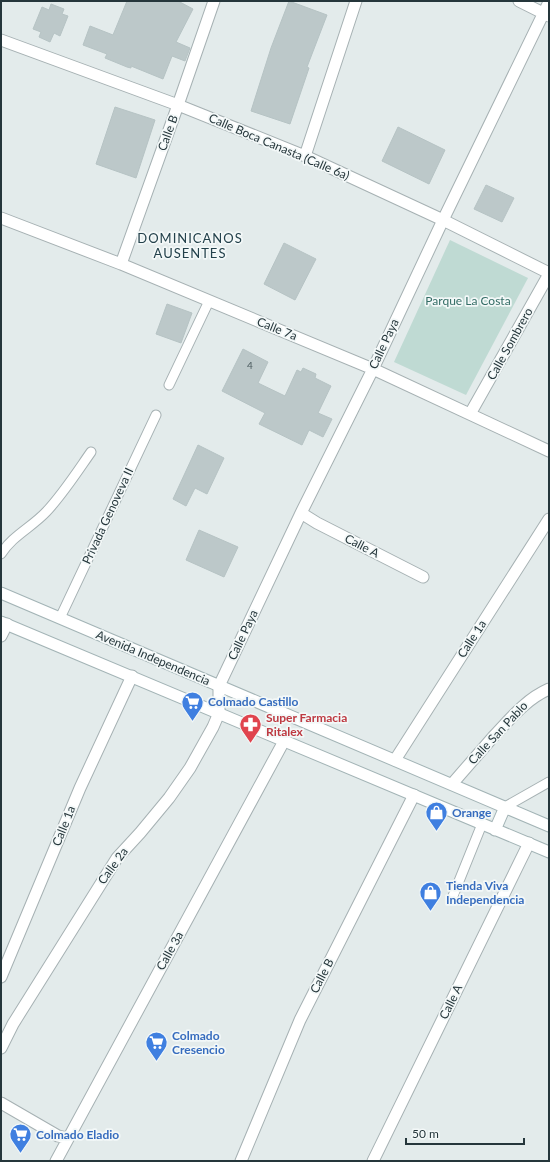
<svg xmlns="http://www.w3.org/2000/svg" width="550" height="1162" viewBox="0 0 550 1162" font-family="Lato,sans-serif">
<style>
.green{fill:#bfdad3}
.building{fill:#bcc8c9;stroke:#b6c3c4}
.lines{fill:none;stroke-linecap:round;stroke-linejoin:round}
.service-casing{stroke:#a6b1b3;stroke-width:11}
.minor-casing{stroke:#a6b1b3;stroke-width:13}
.secondary-casing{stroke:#a3b4b6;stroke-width:13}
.service{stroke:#fff;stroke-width:9}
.minor{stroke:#fff;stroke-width:11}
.secondary{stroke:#fff;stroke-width:11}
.labels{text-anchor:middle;stroke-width:3.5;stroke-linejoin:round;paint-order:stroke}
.number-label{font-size:10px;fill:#4b5a5e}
.street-label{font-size:12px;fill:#25363b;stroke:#f3f8f8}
.park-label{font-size:12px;fill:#346d66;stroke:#f3f8f8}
.shop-label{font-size:12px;font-weight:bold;fill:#366cbe;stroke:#f3f8f8;text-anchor:start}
.health-label{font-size:12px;font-weight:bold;fill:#be3a42;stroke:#f3f8f8;text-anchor:start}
.neighbourhood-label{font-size:13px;letter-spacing:1px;fill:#23414b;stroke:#f3f8f8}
</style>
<rect width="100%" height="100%" fill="#e3ebeb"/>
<path class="green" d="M 450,240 L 528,278 L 466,395 L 394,362 Z"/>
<path class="building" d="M 127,1 L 178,1 L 193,9 L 176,42 L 190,48 L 185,61 L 172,56 L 163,79 L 131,66 L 131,68 L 127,67 L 105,58 L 107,54 L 83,45 L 90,26 L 113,35 Z
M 289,1 L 327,15 L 307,67 L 309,68 L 290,124 L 251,111 L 271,48 Z
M 51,4 L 64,9 L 62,14 L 68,16 L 60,36 L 54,33 L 50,42 L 39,37 L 41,32 L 33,29 L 42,7 L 49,10 Z
M 115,107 L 155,120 L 136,178 L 96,164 Z
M 398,127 L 445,150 L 429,184 L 382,161 Z
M 486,185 L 514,198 L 502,222 L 474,209 Z
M 284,243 L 316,259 L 295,300 L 264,284 Z
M 167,304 L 192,313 L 181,343 L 156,334 Z
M 243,349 L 268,362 L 258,383 L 285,396 L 297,370 L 301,372 L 303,368 L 316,374 L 315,378 L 331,386 L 318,413 L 332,419 L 323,437 L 309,430 L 302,445 L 259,424 L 265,413 L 222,391 Z
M 198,445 L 224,458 L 207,494 L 195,488 L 186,506 L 173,499 Z
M 199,530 L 238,547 L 224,577 L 186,560 Z"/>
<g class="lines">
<defs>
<path id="service" d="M 169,385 L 209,301
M 1,554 C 12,536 32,527 46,512 C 63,494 77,472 91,452
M 60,618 L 156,415
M 505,807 L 549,782
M 453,896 L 482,824"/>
<path id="minor" d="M 519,1 L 549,16
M 1,40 L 178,105 L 305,156 L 443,220 L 549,273
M 305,156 L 356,1
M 1,218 L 121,264 L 373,369 L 549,451
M 121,264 L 178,105 L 214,1
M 470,414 L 549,274
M 301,513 L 317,523 L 423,577
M 1,636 L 7,624
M 395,760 L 549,519
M 452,784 C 466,768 479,753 493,737 C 510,719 526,699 549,689
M 1,977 L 80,788 L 132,676
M 1,1048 L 13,1024 L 117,858 L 140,833 L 169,798 L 190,768 L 213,727 L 219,713 L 219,686 L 301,513 L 373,369 L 443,220 L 549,2
M 1,1103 L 58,1136 L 68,1138
M 56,1161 L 284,741
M 241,1161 L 300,1020 L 414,795
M 373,1161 L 529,843"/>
<path id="secondary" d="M 1,593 L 549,826
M 1,622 L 549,852
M 495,830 L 505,807"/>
</defs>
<use href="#service" class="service-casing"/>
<use href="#minor" class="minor-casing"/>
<use href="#secondary" class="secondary-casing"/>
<use href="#service" class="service"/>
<use href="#minor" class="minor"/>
<use href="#secondary" class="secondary"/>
</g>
<defs>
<symbol id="supermarket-pin" viewBox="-11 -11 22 30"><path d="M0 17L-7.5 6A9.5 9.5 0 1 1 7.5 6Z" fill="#3f7fe0" stroke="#f3f8f8"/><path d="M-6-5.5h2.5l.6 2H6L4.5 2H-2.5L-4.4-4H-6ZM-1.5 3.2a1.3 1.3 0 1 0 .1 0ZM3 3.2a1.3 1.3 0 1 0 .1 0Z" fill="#fff"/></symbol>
<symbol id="pharmacy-pin" viewBox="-11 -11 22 30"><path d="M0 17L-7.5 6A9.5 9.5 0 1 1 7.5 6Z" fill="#e0444e" stroke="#f3f8f8"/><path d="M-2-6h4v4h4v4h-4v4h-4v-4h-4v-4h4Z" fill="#fff"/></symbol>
<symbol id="shop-pin" viewBox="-11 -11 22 30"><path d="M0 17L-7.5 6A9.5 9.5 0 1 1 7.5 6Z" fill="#3f7fe0" stroke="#f3f8f8"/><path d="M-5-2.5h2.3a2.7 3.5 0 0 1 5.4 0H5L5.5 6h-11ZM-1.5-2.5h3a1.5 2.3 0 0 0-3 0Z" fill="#fff"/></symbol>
</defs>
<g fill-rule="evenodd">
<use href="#supermarket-pin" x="180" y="690" width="25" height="34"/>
<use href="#pharmacy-pin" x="238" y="712" width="25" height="34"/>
<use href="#shop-pin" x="424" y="800" width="25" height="34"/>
<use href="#shop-pin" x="418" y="880" width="25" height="34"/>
<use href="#supermarket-pin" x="144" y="1030" width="25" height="34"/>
<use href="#supermarket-pin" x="8" y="1122" width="25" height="34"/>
</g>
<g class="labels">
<g class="number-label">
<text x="250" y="369">4</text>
</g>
<g class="street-label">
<text transform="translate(168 133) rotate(-70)" y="4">Calle B</text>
<text transform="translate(279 147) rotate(23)" y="4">Calle Boca Canasta (Calle 6a)</text>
<text transform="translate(277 329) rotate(22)" y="4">Calle 7a</text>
<text transform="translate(384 344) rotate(-65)" y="4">Calle Paya</text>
<text transform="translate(510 344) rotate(-61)" y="4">Calle Sombrero</text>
<text transform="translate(108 516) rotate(-65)" y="4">Privada Genoveva II</text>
<text transform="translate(362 546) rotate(27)" y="4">Calle A</text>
<text transform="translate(243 635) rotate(-65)" y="4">Calle Paya</text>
<text transform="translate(472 639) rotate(-57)" y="4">Calle 1a</text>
<text transform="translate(153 658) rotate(23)" y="4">Avenida Independencia</text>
<text transform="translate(498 733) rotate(-47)" y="4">Calle San Pablo</text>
<text transform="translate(64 826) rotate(-68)" y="4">Calle 1a</text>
<text transform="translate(113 866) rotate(-54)" y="4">Calle 2a</text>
<text transform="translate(170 951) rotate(-61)" y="4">Calle 3a</text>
<text transform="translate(322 976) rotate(-63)" y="4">Calle B</text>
<text transform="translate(451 1002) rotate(-64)" y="4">Calle A</text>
</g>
<g class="park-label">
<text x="468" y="305">Parque La Costa</text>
</g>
<g class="shop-label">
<text x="208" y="706">Colmado Castillo</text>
<text x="452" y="817">Orange</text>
<text x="446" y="890">Tienda Viva<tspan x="446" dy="14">Independencia</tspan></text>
<text x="172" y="1040">Colmado<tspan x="172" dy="14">Cresencio</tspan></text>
<text x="36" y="1139">Colmado Eladio</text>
</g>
<g class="health-label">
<text x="266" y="722">Super Farmacia<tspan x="266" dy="14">Ritalex</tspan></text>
</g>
<g class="neighbourhood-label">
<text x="190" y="243">DOMINICANOS<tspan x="190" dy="15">AUSENTES</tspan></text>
</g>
</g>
<rect width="550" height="1162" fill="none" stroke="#25363b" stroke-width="4"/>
<path d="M406 1138v6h118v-6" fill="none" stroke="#25363b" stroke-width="2"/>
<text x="412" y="1138" font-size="12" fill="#25363b" stroke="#f3f8f8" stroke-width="3" paint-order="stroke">50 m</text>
</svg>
